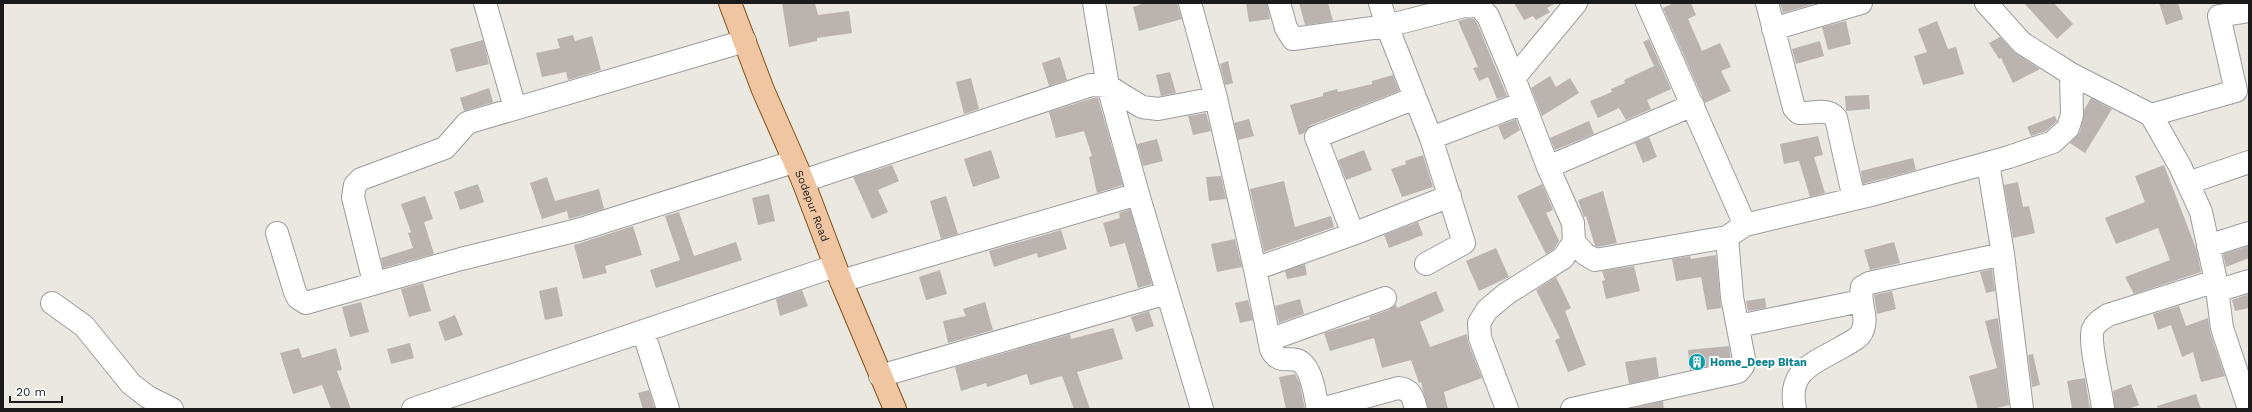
<svg xmlns="http://www.w3.org/2000/svg" width="2252" height="412" font-family="'Work Sans',sans-serif">
<rect width="100%" height="100%" fill="#ebe7e1"/>
<path fill="#bbb3af" d="M 782,3 L 815,3 L 818,15 L 849,11 L 852,33 L 817,38 L 817,41 L 789,47 Z
M 1145,3 L 1177,3 L 1182,19 L 1139,31 L 1133,7 Z
M 1246,3 L 1267,3 L 1270,19 L 1249,22 Z
M 1299,3 L 1328,3 L 1333,21 L 1305,25 Z
M 1514,3 L 1556,3 L 1547,8 L 1550,12 L 1536,20 L 1533,16 L 1524,20 Z
M 1674,3 L 1691,3 L 1696,15 L 1688,19 L 1702,51 L 1720,43 L 1731,67 L 1721,71 L 1731,91 L 1705,103 L 1663,8 Z
M 1780,3 L 1817,3 L 1783,13 Z
M 2024,3 L 2054,3 L 2073,24 L 2057,39 Z
M 2159,3 L 2178,3 L 2183,19 L 2166,25 Z
M 1469,18 L 1474,19 L 1477,23 L 1507,96 L 1497,99 L 1488,77 L 1479,81 L 1473,68 L 1478,67 L 1458,21 Z
M 1846,21 L 1851,44 L 1828,50 L 1822,27 Z
M 1937,21 L 1948,49 L 1956,47 L 1964,74 L 1923,85 L 1914,56 L 1927,52 L 1918,29 Z
M 573,35 L 575,41 L 592,36 L 601,70 L 568,80 L 566,72 L 542,77 L 536,53 L 560,48 L 557,39 Z
M 2000,37 L 2015,53 L 2040,69 L 2013,83 L 2001,58 L 1999,59 L 1989,43 Z
M 1649,39 L 1671,89 L 1647,100 L 1651,109 L 1626,120 L 1619,108 L 1598,118 L 1590,101 L 1612,92 L 1611,89 L 1625,83 L 1624,80 L 1654,66 L 1643,42 Z
M 483,40 L 489,64 L 456,72 L 450,49 Z
M 1820,41 L 1824,56 L 1796,64 L 1792,49 Z
M 1060,57 L 1067,80 L 1049,86 L 1042,63 Z
M 1228,61 L 1233,83 L 1225,85 L 1220,64 Z
M 1170,72 L 1176,93 L 1161,96 L 1156,75 Z
M 1393,75 L 1399,91 L 1311,125 L 1304,133 L 1299,135 L 1290,105 L 1323,96 L 1323,93 L 1337,89 L 1338,92 L 1372,84 L 1372,81 Z
M 1550,76 L 1556,87 L 1570,78 L 1579,93 L 1542,116 L 1531,88 Z
M 971,78 L 979,109 L 964,114 L 956,82 Z
M 489,88 L 493,102 L 464,111 L 460,98 Z
M 1869,95 L 1870,109 L 1846,111 L 1845,96 Z
M 1093,98 L 1098,98 L 1123,185 L 1097,193 L 1089,157 L 1092,156 L 1084,131 L 1056,138 L 1049,112 Z
M 2091,98 L 2112,109 L 2085,153 L 2070,143 L 2080,132 L 2084,110 Z
M 1206,113 L 1211,131 L 1193,135 L 1188,116 Z
M 2055,116 L 2057,121 L 2046,131 L 2031,136 L 2027,127 Z
M 1249,119 L 1254,136 L 1238,140 L 1234,123 Z
M 1516,119 L 1520,130 L 1504,140 L 1498,126 Z
M 1589,121 L 1594,134 L 1555,150 L 1550,138 Z
M 1818,136 L 1823,155 L 1814,157 L 1825,193 L 1810,197 L 1799,161 L 1784,164 L 1780,144 Z
M 1649,137 L 1657,157 L 1643,163 L 1635,143 Z
M 1157,139 L 1163,161 L 1143,166 L 1137,144 Z
M 991,150 L 1000,178 L 973,187 L 964,159 Z
M 1364,150 L 1372,170 L 1346,180 L 1338,160 Z
M 1423,155 L 1433,187 L 1402,197 L 1391,169 L 1406,164 L 1405,161 Z
M 1913,158 L 1916,170 L 1863,184 L 1861,171 Z
M 892,165 L 899,181 L 878,190 L 888,212 L 872,219 L 853,177 Z
M 2164,165 L 2197,251 L 2201,272 L 2134,294 L 2125,277 L 2170,260 L 2158,228 L 2116,244 L 2105,218 L 2145,202 L 2135,176 Z
M 1221,176 L 1226,199 L 1209,201 L 1206,177 Z
M 547,177 L 555,201 L 599,189 L 604,209 L 569,219 L 567,211 L 542,219 L 530,183 Z
M 1284,181 L 1295,227 L 1331,216 L 1334,227 L 1264,252 L 1250,189 Z
M 2018,182 L 2023,207 L 2029,206 L 2035,233 L 2013,238 L 2004,185 Z
M 478,184 L 484,202 L 460,210 L 454,192 Z
M 1542,184 L 1553,210 L 1546,213 L 1559,241 L 1554,249 L 1546,254 L 1517,196 Z
M 1603,191 L 1617,243 L 1597,247 L 1595,246 L 1586,216 L 1584,217 L 1578,200 Z
M 769,194 L 775,221 L 758,225 L 752,198 Z
M 425,196 L 433,219 L 424,222 L 434,254 L 383,268 L 381,258 L 413,248 L 408,233 L 411,232 L 401,204 Z
M 946,196 L 958,234 L 941,239 L 930,201 Z
M 1130,209 L 1152,284 L 1138,288 L 1125,243 L 1110,247 L 1103,223 L 1120,218 L 1119,213 Z
M 679,212 L 694,256 L 736,242 L 742,260 L 656,288 L 650,270 L 680,260 L 665,216 Z
M 1418,222 L 1423,235 L 1389,248 L 1384,235 Z
M 633,226 L 642,255 L 605,266 L 607,273 L 583,279 L 574,245 Z
M 1061,230 L 1067,249 L 1038,258 L 1037,253 L 994,267 L 989,251 Z
M 1235,239 L 1242,267 L 1217,272 L 1211,244 Z
M 1894,242 L 1900,263 L 1870,270 L 1864,250 Z
M 2249,246 L 2249,258 L 2226,267 L 2223,254 Z
M 1496,248 L 1509,277 L 1479,291 L 1466,261 Z
M 1716,255 L 1721,308 L 1707,310 L 1701,277 L 1676,281 L 1672,259 L 1690,256 L 1691,259 Z
M 1305,264 L 1307,275 L 1287,279 L 1285,271 Z
M 1634,266 L 1640,291 L 1606,299 L 1602,281 L 1605,280 L 1602,271 Z
M 1992,269 L 1995,291 L 1986,293 L 1980,272 Z
M 940,270 L 947,294 L 926,300 L 919,277 Z
M 1556,277 L 1571,308 L 1565,311 L 1586,365 L 1568,372 L 1555,340 L 1560,338 L 1536,290 Z
M 423,283 L 431,311 L 409,317 L 401,289 Z
M 557,287 L 563,316 L 545,320 L 539,291 Z
M 802,290 L 808,306 L 780,316 L 776,299 Z
M 1436,291 L 1444,311 L 1420,322 L 1430,347 L 1467,334 L 1468,342 L 1482,378 L 1444,392 L 1448,409 L 1428,409 L 1421,382 L 1419,383 L 1411,360 L 1382,368 L 1374,338 L 1330,351 L 1324,333 L 1370,319 L 1369,317 L 1389,310 L 1396,304 L 1397,308 Z
M 1892,291 L 1896,309 L 1877,314 L 1874,295 Z
M 2249,294 L 2249,308 L 2235,311 L 2232,300 Z
M 1765,298 L 1766,308 L 1748,311 L 1746,301 Z
M 1300,299 L 1304,314 L 1279,323 L 1275,306 Z
M 1248,300 L 1253,320 L 1240,323 L 1235,303 Z
M 361,302 L 369,332 L 350,337 L 342,307 Z
M 985,302 L 993,330 L 948,343 L 943,321 L 966,316 L 963,309 Z
M 2179,306 L 2186,326 L 2208,318 L 2210,332 L 2225,376 L 2201,382 L 2193,352 L 2182,357 L 2171,325 L 2158,330 L 2153,314 Z
M 1149,311 L 1154,326 L 1136,332 L 1131,317 Z
M 455,315 L 463,335 L 445,341 L 438,322 Z
M 1998,318 L 2009,405 L 1993,409 L 1978,409 L 1969,376 L 1997,368 L 1985,321 Z
M 1113,328 L 1123,359 L 1077,372 L 1090,409 L 1074,409 L 1062,376 L 1030,385 L 1027,374 L 987,387 L 986,383 L 961,391 L 955,367 L 1070,334 L 1071,339 Z
M 410,343 L 414,358 L 391,364 L 387,349 Z
M 1729,346 L 1731,361 L 1690,370 L 1688,350 Z
M 299,348 L 302,358 L 336,348 L 342,370 L 337,371 L 351,409 L 331,409 L 322,385 L 293,394 L 280,353 Z
M 2033,354 L 2040,385 L 2032,387 L 2028,355 Z
M 1656,357 L 1659,377 L 1629,384 L 1625,362 Z
M 1295,374 L 1300,384 L 1305,409 L 1286,409 L 1279,377 Z
M 2085,378 L 2090,409 L 2071,409 L 2072,408 L 2067,381 Z
M 2131,384 L 2139,405 L 2128,409 L 2115,409 L 2113,391 Z
M 649,390 L 655,409 L 643,409 L 638,393 Z
M 2196,394 L 2201,409 L 2158,409 L 2157,406 Z
M 1663,401 L 1664,409 L 1633,409 L 1633,408 Z"/>
<g fill="none" stroke-linecap="round" stroke-linejoin="round">
<defs>
<path id="minor" d="M 485,3 L 515,108
M 1094,3 L 1108,86 L 1138,194 L 1202,409
M 1279,3 L 1286,28 L 1293,39 L 1387,26 L 1380,3
M 1647,3 L 1745,225
M 1767,3 L 1794,108 L 1799,113 C 1812,114 1827,107 1836,118 L 1854,199
M 1986,3 L 2022,43 L 2071,74 L 2151,115 L 2180,166 L 2201,212 L 2216,281 L 2222,328 L 2249,409
M 1773,29 L 1861,3
M 1216,98 L 1255,269 L 1271,349 C 1280,368 1293,352 1304,365 C 1313,375 1315,396 1318,409
M 2151,115 L 2236,91 L 2219,16 L 2249,11
M 1431,138 L 1523,103
M 1988,163 L 2003,254 L 2022,409
M 1548,167 L 1693,105
M 803,181 L 1091,85 L 1108,86 L 1142,107 L 1158,109 L 1216,98 L 1190,3
M 2188,183 L 2249,162
M 277,233 L 295,292 L 298,298 L 306,303 L 461,259 L 578,230 L 793,162
M 1353,234 L 1316,137 L 1415,98
M 1574,242 L 1585,254 L 1595,260 L 1727,237
M 2208,246 L 2249,233
M 1426,264 L 1464,243 L 1431,138 L 1387,26 L 1468,5 L 1480,7 L 1488,16 L 1514,78
M 1255,269 L 1353,234 L 1450,196
M 841,281 L 1138,194
M 374,282 L 353,197 L 355,185 L 361,179 L 445,148 L 467,123 L 473,121 L 745,41
M 2217,291 L 2249,281
M 52,303 L 84,326 L 131,384 L 148,397 L 172,409
M 1738,326 L 1861,301
M 643,331 L 668,409
M 1269,340 L 1385,298
M 880,376 L 1167,293
M 413,409 L 835,266
M 1321,409 L 1398,388 C 1411,389 1413,397 1416,409
M 1507,409 L 1480,338 L 1479,323 L 1487,310 L 1506,294 L 1563,258 L 1574,242 L 1573,223 L 1548,167 L 1514,78 L 1576,3
M 1572,409 L 1738,372 L 1743,366 L 1744,359 L 1732,297 L 1727,237 L 1745,225 L 1875,194 L 2009,157 L 2053,142 L 2068,128 L 2072,115 L 2071,74
M 1795,409 C 1787,370 1813,364 1842,347 C 1847,344 1856,340 1860,335 C 1871,320 1858,303 1862,287 L 1869,283 L 2003,254
M 2103,409 C 2102,392 2088,342 2093,329 C 2096,322 2102,319 2108,315 L 2216,281"/>
<g id="major">
<path id="s1" d="M 730,3 L 763,90 L 803,181 L 841,281 L 895,409"/>
</g>
</defs>
<use href="#minor" stroke="#9c9c9c" stroke-width="24"/>
<use href="#major" stroke="#815111" stroke-width="24"/>
<use href="#minor" stroke="#fff" stroke-width="22"/>
<use href="#major" stroke="#f0c6a2" stroke-width="22"/>
</g>
<defs>
<symbol id="building-disc" viewBox="-11 -11 22 22"><circle r="9.5" fill="#0f9aa8" stroke="#fff"/><path d="M-4-6H4V6H1V3H-1V6H-4ZM-2.5-4.3h1.7v1.8h-1.7ZM.8-4.3h1.7v1.8H.8ZM-2.5-1h1.7V.8h-1.7ZM.8-1h1.7V.8H.8Z" fill="#fff"/></symbol>
</defs>
<g fill-rule="evenodd">
<use href="#building-disc" x="1687" y="352" width="20" height="20"/>
</g>
<g text-anchor="middle" dominant-baseline="central" stroke-width="4" stroke-linejoin="round" paint-order="stroke">
<g font-size="11" fill="#1b1b1b" stroke="#fff">
<text stroke="none"><textPath href="#s1" startOffset="219">Sodepur Road</textPath></text>
</g>
<g font-size="11" font-weight="bold" fill="#0d838f" stroke="#fff" text-anchor="start">
<text x="1710" y="362">Home_Deep Bitan</text>
</g>
</g>
<rect width="2252" height="412" fill="none" stroke="#1b1b1b" stroke-width="8"/>
<path d="M10 396v6h52v-6" fill="none" stroke="#1b1b1b" stroke-width="2"/>
<text x="16" y="396" font-size="12" fill="#1b1b1b" stroke="#ffffff" stroke-width="3" paint-order="stroke">20 m</text>
</svg>
